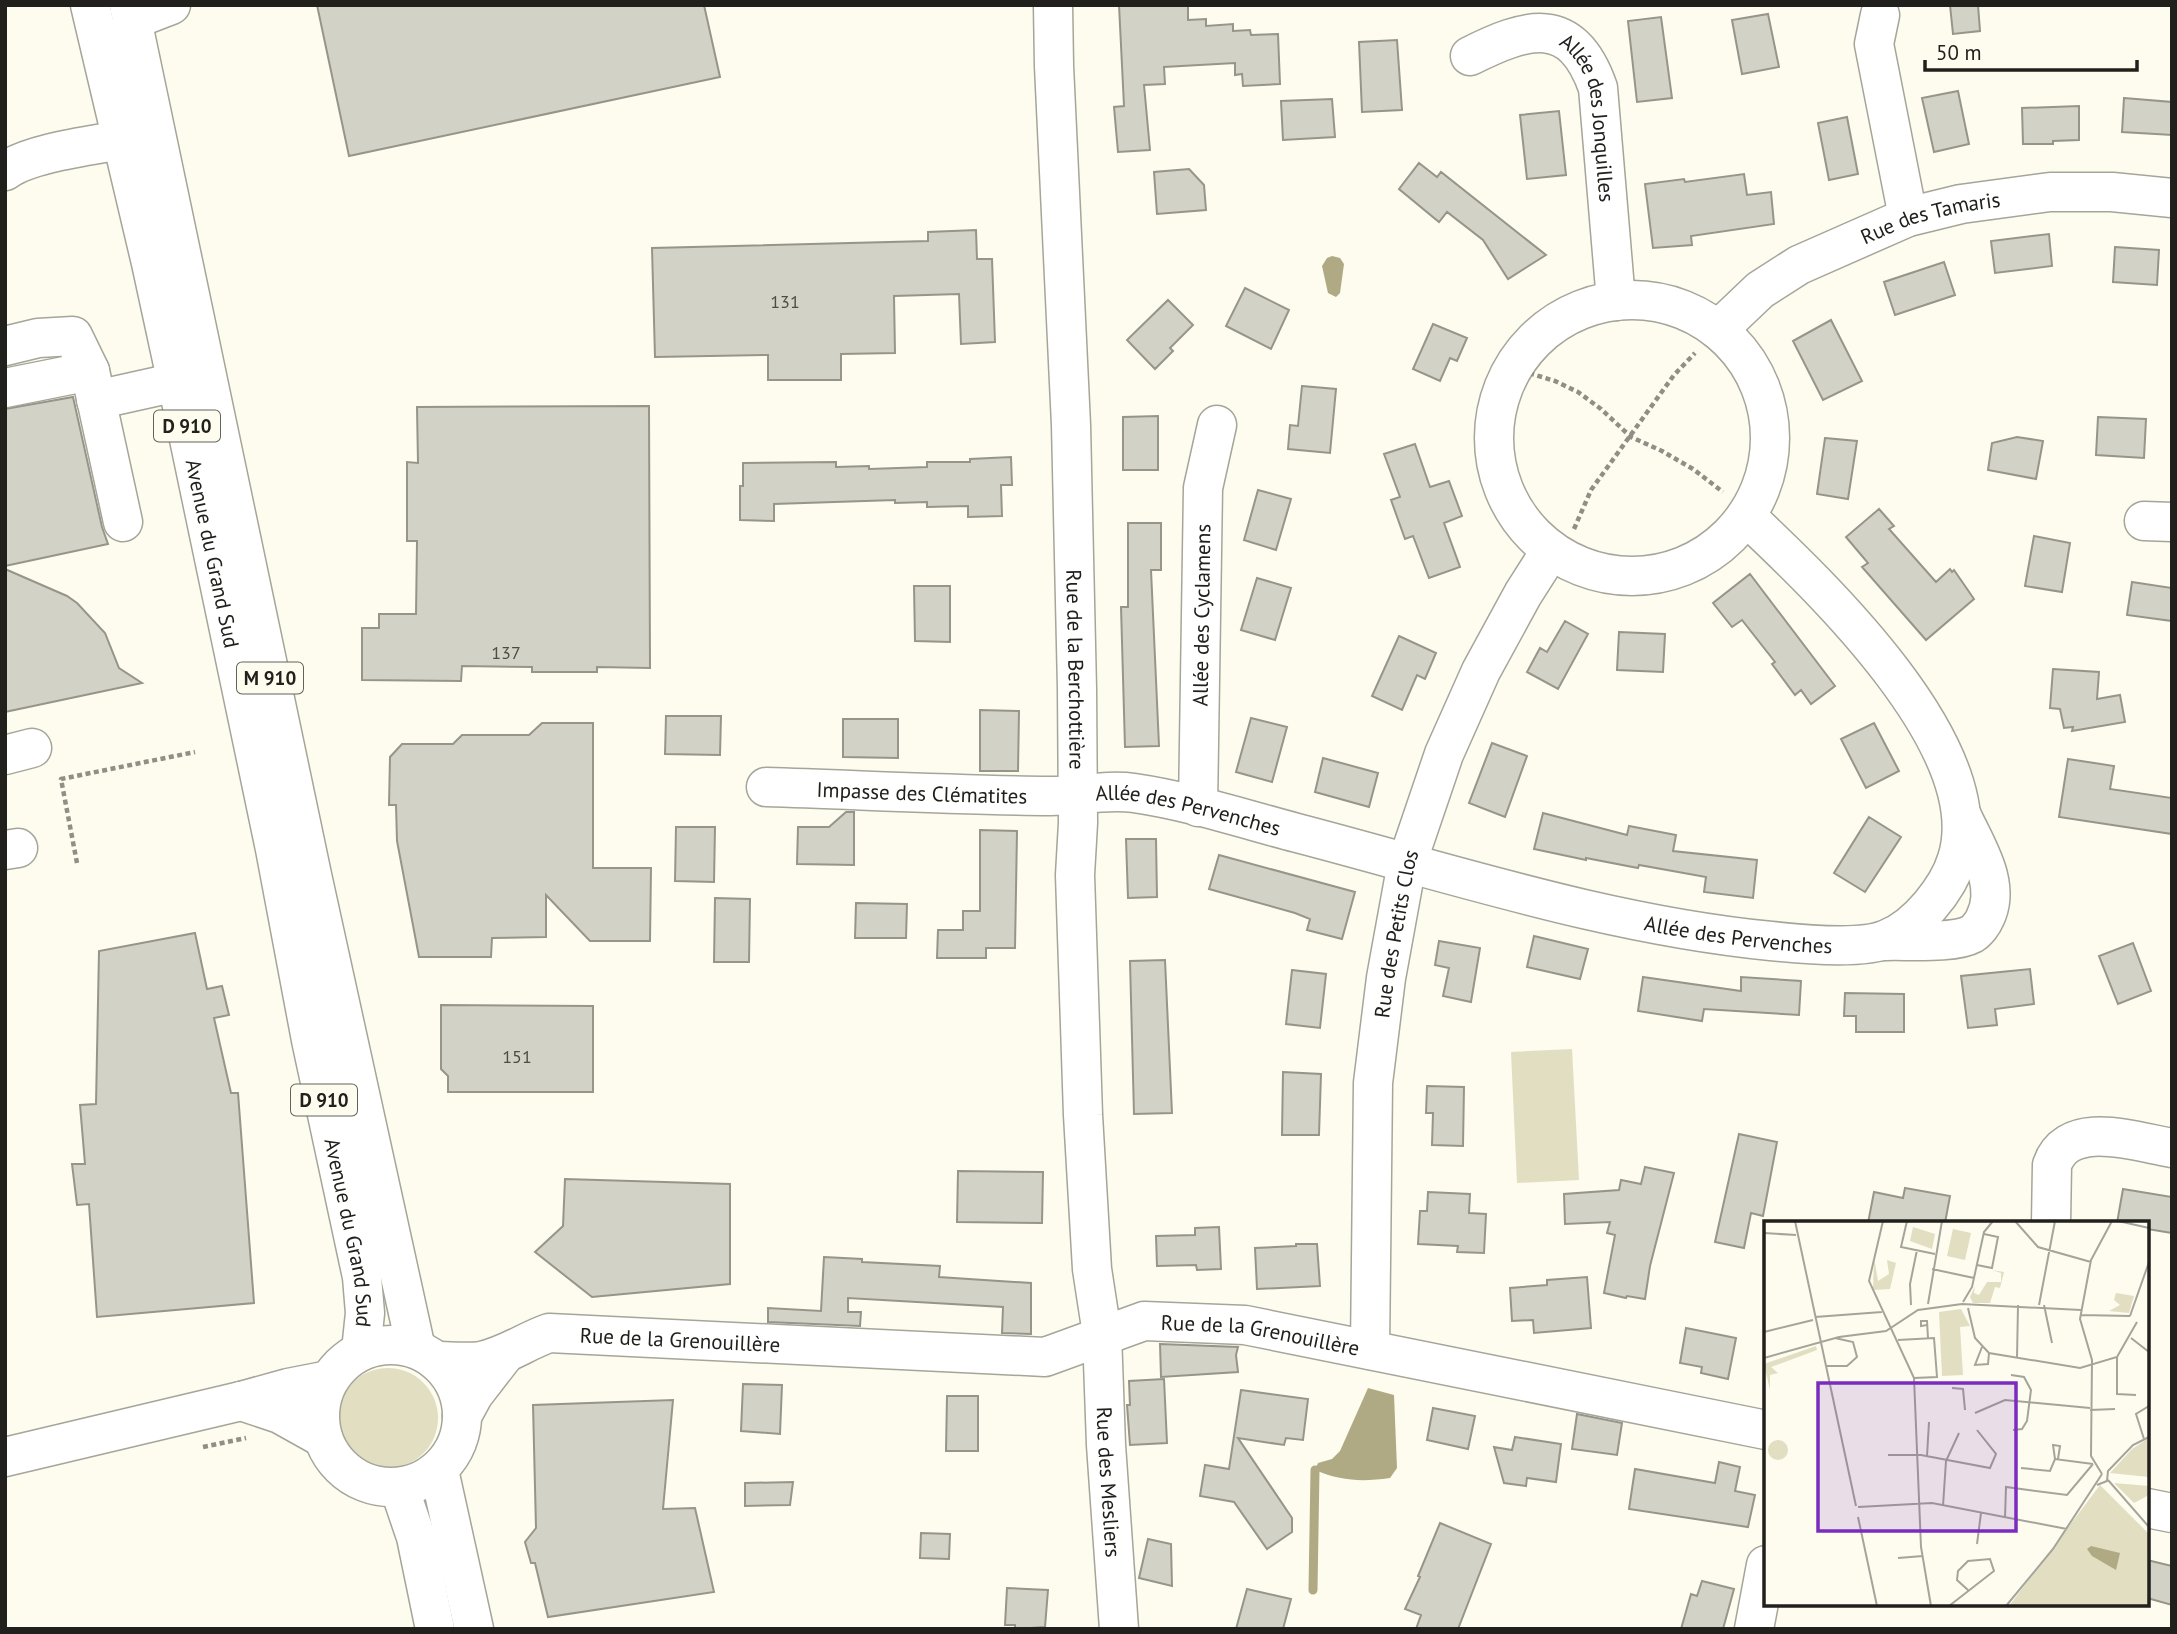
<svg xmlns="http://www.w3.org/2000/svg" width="2177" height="1634" font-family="'PT Sans',sans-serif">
<rect width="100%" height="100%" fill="#fdfcef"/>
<path fill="#e1dec2" d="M 1572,1049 L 1579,1180 L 1517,1183 L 1511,1052 Z
M338 1418a50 50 0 1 1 100 0a50 50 0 1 1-100 0Z"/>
<path fill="#afaa83" d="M 1332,256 L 1340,258 L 1344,264 L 1340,293 L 1336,297 L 1328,293 L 1322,266 L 1327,258 Z
M 1368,1388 L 1394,1395 L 1397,1468 L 1390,1478 C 1362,1482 1341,1481 1315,1470 L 1318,1463 L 1332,1459 L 1340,1451 Z"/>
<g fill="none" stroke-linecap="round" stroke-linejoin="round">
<path stroke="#afaa83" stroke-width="9" d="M 1313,1590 L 1315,1470"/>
</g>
<path fill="#d3d2c6" stroke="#97958a" stroke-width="2" d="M 317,5 L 704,5 L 720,77 L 349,156 Z
M 1119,5 L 1188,5 L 1188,20 L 1206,19 L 1206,26 L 1233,24 L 1233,31 L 1250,30 L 1251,35 L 1278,34 L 1280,84 L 1243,86 L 1242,74 L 1235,75 L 1235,63 L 1164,67 L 1165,84 L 1144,85 L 1150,150 L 1118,152 L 1114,107 L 1124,106 Z
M 1950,5 L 1978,5 L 1980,31 L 1953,34 Z
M 1768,14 L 1779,67 L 1742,74 L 1732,20 Z
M 1661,17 L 1672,98 L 1637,102 L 1628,21 Z
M 1397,40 L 1402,110 L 1362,112 L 1359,42 Z
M 1958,91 L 1969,144 L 1934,152 L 1922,98 Z
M 2124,98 L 2172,102 L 2172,135 L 2122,132 Z
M 1332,99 L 1335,137 L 1283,140 L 1281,101 Z
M 2079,106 L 2079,140 L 2053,141 L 2053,144 L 2023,144 L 2022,108 Z
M 1559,111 L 1566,175 L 1527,179 L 1520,115 Z
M 1847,117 L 1858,174 L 1829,180 L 1818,123 Z
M 1419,163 L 1437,177 L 1441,172 L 1546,255 L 1508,279 L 1483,240 L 1447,212 L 1439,222 L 1399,189 Z
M 1189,169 L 1204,185 L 1206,210 L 1157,214 L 1154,172 Z
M 1744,174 L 1747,195 L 1771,192 L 1774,224 L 1691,236 L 1692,245 L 1653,248 L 1645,184 L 1684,179 L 1685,182 Z
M 976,230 L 977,259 L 992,259 L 995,342 L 961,344 L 959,294 L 894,296 L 895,353 L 841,354 L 841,380 L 768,380 L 768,355 L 655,357 L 652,248 L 928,241 L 928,232 Z
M 2049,234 L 2052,266 L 1995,273 L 1991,241 Z
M 2115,247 L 2159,250 L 2157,285 L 2113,282 Z
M 1944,262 L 1955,295 L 1895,315 L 1884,282 Z
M 1245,288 L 1289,310 L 1271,349 L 1226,326 Z
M 1168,300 L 1193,325 L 1170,348 L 1173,351 L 1155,369 L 1127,340 Z
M 1831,320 L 1862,381 L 1823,400 L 1793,341 Z
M 1433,324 L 1467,338 L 1457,361 L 1450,358 L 1440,381 L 1413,369 Z
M 1302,386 L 1336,389 L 1330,453 L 1288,449 L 1290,425 L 1298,426 Z
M 73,397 L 102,527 L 108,544 L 5,566 L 5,409 Z
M 649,406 L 650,668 L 597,667 L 597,672 L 532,672 L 532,667 L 462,666 L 461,681 L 362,680 L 362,628 L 379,628 L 379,614 L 416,614 L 417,541 L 407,541 L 407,462 L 418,463 L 417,407 Z
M 1158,416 L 1158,470 L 1123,470 L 1123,417 Z
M 2098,417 L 2146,419 L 2144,458 L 2096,455 Z
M 2017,437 L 2043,441 L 2036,479 L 1988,470 L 1992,443 Z
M 1825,438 L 1857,441 L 1848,499 L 1817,494 Z
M 1415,444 L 1430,487 L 1449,481 L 1462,516 L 1444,523 L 1460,567 L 1429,578 L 1413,536 L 1405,539 L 1391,500 L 1400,497 L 1384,454 Z
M 1011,457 L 1012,485 L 1001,485 L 1002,516 L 968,517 L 968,506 L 927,507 L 927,502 L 895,503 L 895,500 L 774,504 L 774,521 L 740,520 L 740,486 L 743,486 L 743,463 L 836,462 L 836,467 L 869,466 L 869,469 L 927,467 L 927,462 L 970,462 L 970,459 Z
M 1258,490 L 1291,499 L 1276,550 L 1244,540 Z
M 1879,509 L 1894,526 L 1889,529 L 1936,582 L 1950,569 L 1952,572 L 1954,570 L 1974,599 L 1926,640 L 1862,567 L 1868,563 L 1846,537 Z
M 1128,523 L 1161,523 L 1161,570 L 1151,570 L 1159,746 L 1125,747 L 1121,607 L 1128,607 Z
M 2034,536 L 2070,543 L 2062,592 L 2025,586 Z
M 5,569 L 67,596 L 77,603 L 105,633 L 119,668 L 142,683 L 5,712 Z
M 1750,574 L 1835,686 L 1811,704 L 1801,690 L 1795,695 L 1772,664 L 1775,662 L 1742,620 L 1732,627 L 1713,603 Z
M 1257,578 L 1291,588 L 1275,640 L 1241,630 Z
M 2132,582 L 2172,588 L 2172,621 L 2127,615 Z
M 914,586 L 950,586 L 950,642 L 915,641 Z
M 1565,621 L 1588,634 L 1558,689 L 1527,672 L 1540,648 L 1547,652 Z
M 1619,632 L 1665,634 L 1663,672 L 1617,670 Z
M 1399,636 L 1436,653 L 1425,679 L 1417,675 L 1402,710 L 1372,696 Z
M 2053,669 L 2099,672 L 2097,699 L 2120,695 L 2125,722 L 2072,731 L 2073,727 L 2064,728 L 2060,709 L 2050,708 Z
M 980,710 L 1019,711 L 1018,771 L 980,771 Z
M 666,716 L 721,716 L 720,755 L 665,754 Z
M 1251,718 L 1287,727 L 1272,782 L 1236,772 Z
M 843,719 L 898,719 L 898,758 L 843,757 Z
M 542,723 L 593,723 L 593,868 L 651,868 L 650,941 L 590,941 L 546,895 L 546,937 L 492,938 L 491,957 L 419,957 L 397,841 L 396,805 L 389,805 L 390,757 L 402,744 L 453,744 L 462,735 L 529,735 Z
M 1874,723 L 1899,771 L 1866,788 L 1841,739 Z
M 1492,743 L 1527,756 L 1505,817 L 1469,803 Z
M 1323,758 L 1378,773 L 1369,807 L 1315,792 Z
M 2068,759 L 2114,766 L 2110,789 L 2172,798 L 2172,834 L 2059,817 Z
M 846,812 L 854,812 L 854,865 L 797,864 L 798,827 L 829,827 Z
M 1543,813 L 1627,835 L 1629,826 L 1676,835 L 1673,851 L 1757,860 L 1753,898 L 1704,892 L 1706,877 L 1639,865 L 1638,868 L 1586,858 L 1586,860 L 1534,849 Z
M 1869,817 L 1901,837 L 1865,892 L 1834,873 Z
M 676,827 L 715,827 L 714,882 L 675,881 Z
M 980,830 L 1017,831 L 1015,948 L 986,948 L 986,958 L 937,958 L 938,930 L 963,930 L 963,911 L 980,911 Z
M 1126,839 L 1156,839 L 1157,897 L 1128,898 Z
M 1219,855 L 1355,892 L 1342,939 L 1307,930 L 1310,919 L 1295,913 L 1209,889 Z
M 715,898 L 750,899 L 749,962 L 714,962 Z
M 856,903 L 907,904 L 906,938 L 855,938 Z
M 195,933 L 207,989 L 222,986 L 229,1015 L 214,1018 L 231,1093 L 238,1093 L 254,1303 L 97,1317 L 89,1204 L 77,1205 L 72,1164 L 85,1164 L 80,1105 L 96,1104 L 99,951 Z
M 1534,936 L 1588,949 L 1580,979 L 1527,967 Z
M 1439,941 L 1480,948 L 1471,1002 L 1443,996 L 1449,968 L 1435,965 Z
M 2133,943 L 2151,991 L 2118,1004 L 2099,956 Z
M 1165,960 L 1172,1113 L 1134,1114 L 1130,961 Z
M 2030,969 L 2034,1004 L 1995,1009 L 1997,1025 L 1968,1028 L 1961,976 Z
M 1292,970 L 1326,974 L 1320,1028 L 1286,1024 Z
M 1643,977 L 1741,991 L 1741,977 L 1801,981 L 1799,1015 L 1704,1009 L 1702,1021 L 1638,1011 Z
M 1845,993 L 1904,994 L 1904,1032 L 1856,1032 L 1856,1016 L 1844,1016 Z
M 441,1005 L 593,1006 L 593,1092 L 448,1092 L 448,1076 L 441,1069 Z
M 1283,1072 L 1321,1074 L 1319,1135 L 1282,1135 Z
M 1427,1086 L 1464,1087 L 1463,1146 L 1432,1145 L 1433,1113 L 1426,1113 Z
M 1739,1134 L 1777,1142 L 1763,1216 L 1751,1213 L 1744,1248 L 1715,1242 Z
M 1645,1167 L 1674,1173 L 1650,1266 L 1645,1299 L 1627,1296 L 1626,1298 L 1604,1293 L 1615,1235 L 1607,1233 L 1610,1222 L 1565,1224 L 1564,1194 L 1619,1190 L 1621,1180 L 1641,1184 Z
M 958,1171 L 1043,1172 L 1042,1223 L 957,1222 Z
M 565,1179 L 730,1184 L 730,1284 L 592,1297 L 535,1252 L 563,1226 Z
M 1905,1188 L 1950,1196 L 1945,1223 L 1868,1223 L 1874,1192 L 1903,1198 Z
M 2123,1189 L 2172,1197 L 2172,1233 L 2147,1229 L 2147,1223 L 2117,1223 Z
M 1428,1192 L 1470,1194 L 1469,1213 L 1486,1214 L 1484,1253 L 1457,1252 L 1458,1246 L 1418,1244 L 1420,1211 L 1427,1211 Z
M 1219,1227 L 1221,1269 L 1197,1270 L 1196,1265 L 1157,1266 L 1156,1236 L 1195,1235 L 1195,1228 Z
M 1296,1244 L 1317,1244 L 1320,1286 L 1257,1289 L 1255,1248 L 1296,1246 Z
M 824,1257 L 862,1259 L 862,1262 L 940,1266 L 939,1277 L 1031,1283 L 1031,1334 L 1002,1333 L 1003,1307 L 848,1298 L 848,1312 L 861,1312 L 860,1326 L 768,1322 L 768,1308 L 821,1311 Z
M 1587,1277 L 1591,1328 L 1534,1333 L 1533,1320 L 1512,1321 L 1510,1288 L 1547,1285 L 1547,1280 Z
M 1686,1328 L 1736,1338 L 1728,1379 L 1701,1373 L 1702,1367 L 1680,1363 Z
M 1160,1344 L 1238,1347 L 1236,1355 L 1238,1372 L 1161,1377 Z
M 1164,1379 L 1167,1443 L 1130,1445 L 1127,1405 L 1130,1405 L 1129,1381 Z
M 743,1384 L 782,1385 L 780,1434 L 741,1431 Z
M 1241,1390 L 1308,1399 L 1303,1440 L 1286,1438 L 1284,1445 L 1238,1438 L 1292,1518 L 1292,1532 L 1267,1549 L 1234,1502 L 1200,1496 L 1205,1465 L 1229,1469 Z
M 947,1396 L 978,1396 L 978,1451 L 946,1451 Z
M 673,1400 L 663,1509 L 695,1508 L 714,1592 L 548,1617 L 535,1563 L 531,1563 L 525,1542 L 536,1528 L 533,1405 Z
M 1433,1408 L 1475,1416 L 1468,1449 L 1427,1440 Z
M 1577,1414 L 1622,1423 L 1617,1455 L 1572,1449 Z
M 1515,1437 L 1561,1444 L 1556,1482 L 1527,1478 L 1526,1486 L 1504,1483 L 1494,1447 L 1512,1450 Z
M 1719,1462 L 1740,1467 L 1735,1491 L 1755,1495 L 1748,1527 L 1629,1509 L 1635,1469 L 1715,1483 Z
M 793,1482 L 790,1505 L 745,1506 L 745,1483 Z
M 1440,1523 L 1491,1544 L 1458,1629 L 1416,1629 L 1421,1615 L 1405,1609 L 1420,1577 L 1418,1576 Z
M 921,1533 L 950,1534 L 949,1559 L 920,1558 Z
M 1148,1539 L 1171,1544 L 1172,1586 L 1139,1578 Z
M 2147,1560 L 2172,1566 L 2172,1605 L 2147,1598 Z
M 1702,1581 L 1734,1589 L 1723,1629 L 1681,1629 L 1691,1594 L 1697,1596 Z
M 1007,1588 L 1048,1590 L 1045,1627 L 1015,1629 L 1015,1625 L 1005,1625 Z
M 1247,1589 L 1291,1599 L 1283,1629 L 1236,1629 Z"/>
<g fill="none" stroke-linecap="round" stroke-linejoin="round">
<defs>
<g id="minor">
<path id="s1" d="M 1053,5 L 1054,66 L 1071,425 L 1077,689 L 1078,823 L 1075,875 L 1083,1115 L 1092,1269 L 1102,1334 L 1106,1445 L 1119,1629"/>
<path d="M 1880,15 L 1874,44 L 1908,217"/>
<path d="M 132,20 L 171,5"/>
<path id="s2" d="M 1470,56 C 1526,28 1572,13 1598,88 L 1616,301"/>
<path d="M 5,171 C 30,153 89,146 121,140"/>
<circle cx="1632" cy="438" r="138"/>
<path id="s3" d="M 1718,330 L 1760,290 L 1799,265 L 1908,217 L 1961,204 L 2050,192 L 2112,192 L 2172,198"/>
<path d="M 5,346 L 38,338 L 73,336 L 90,371"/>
<path d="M 5,388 L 90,371 L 123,522"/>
<path d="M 96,400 L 177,382"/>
<path d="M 2144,521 L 2172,522"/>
<path d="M 5,755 L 32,748"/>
<path id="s4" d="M 766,787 C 861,790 956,795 1051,796 C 1078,796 1107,789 1134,793 C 1189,801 1244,819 1297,833 C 1454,874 1608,925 1771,941 C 1799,944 1862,950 1887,939 C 1917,927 1948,889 1957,859 C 1992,748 1819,585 1746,516"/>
<path id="s5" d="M 1198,807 L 1203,488 L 1217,425"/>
<path d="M 5,850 L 18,848"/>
<path d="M 1885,941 C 1906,940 1954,944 1972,934 C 1977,931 1983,923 1985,918 C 2002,884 1976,847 1962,816"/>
<path d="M 2051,1223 L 2052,1165 C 2068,1118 2136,1142 2172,1148"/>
<path id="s6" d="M 1370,1350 L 1373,1083 L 1386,978 L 1407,863 L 1444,754 L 1481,671 L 1523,594 L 1551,550"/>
<path id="s7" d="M 436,1361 C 450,1361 467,1363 481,1361 C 506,1356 526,1341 549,1333 L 1045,1357 L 1144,1321 L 1245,1325 L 1766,1430"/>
<path d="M 241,1401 L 280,1414 L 323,1438"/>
<path d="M 462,1416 L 474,1394 L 505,1354"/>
<path d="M 5,1457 L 241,1401 L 288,1388 L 329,1380"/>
<path d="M 2147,1508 L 2172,1513"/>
<path d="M 1754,1629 L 1766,1565"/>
</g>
<g id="major">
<path id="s8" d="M 90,5 L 151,263 L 185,420 L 275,849 L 311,1040 L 362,1277 L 365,1313 L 361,1351"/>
<path d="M 129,5 L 312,875 L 416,1349"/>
<circle cx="391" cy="1416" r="71"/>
<path d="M 439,1470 L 474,1629"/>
<path d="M 399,1487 L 416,1537 L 435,1629"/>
</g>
</defs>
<use href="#minor" stroke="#a6a599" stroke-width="41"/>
<use href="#major" stroke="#a6a599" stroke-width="41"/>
<path stroke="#908f86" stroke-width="4.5" stroke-dasharray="5 3.5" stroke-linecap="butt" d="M 1513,368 L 1555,381 L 1578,392 L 1601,409 L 1631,437 L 1662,451 L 1693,469 L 1723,492
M 1574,529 L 1591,490 L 1674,375 L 1695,353
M 77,863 L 61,779 L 195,752
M 203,1447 L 246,1438"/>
<use href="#minor" stroke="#fff" stroke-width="38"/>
<use href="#major" stroke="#fff" stroke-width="38"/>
</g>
<g text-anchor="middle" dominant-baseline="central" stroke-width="7" stroke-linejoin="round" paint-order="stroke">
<g font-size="18" fill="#4e4c46">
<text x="785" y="301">131</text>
<text x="506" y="652">137</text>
<text x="517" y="1056">151</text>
</g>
<g fill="#fdfcef" stroke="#63625b" stroke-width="2">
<rect x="154" y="410.5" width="66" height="31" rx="5"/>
<rect x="237" y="662.5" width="66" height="31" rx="5"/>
<rect x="291" y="1084.5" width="66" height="31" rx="5"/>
</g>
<g font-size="19" font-weight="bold" fill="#21201c">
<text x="187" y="426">D 910</text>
<text x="270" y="678">M 910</text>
<text x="324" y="1100">D 910</text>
</g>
<g font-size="21" fill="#21201c" stroke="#fdfcef">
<text stroke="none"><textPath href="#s2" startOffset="186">Allée des Jonquilles</textPath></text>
<text stroke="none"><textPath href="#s3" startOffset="245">Rue des Tamaris</textPath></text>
<text stroke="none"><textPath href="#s8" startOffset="562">Avenue du Grand Sud</textPath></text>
<text stroke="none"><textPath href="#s5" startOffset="192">Allée des Cyclamens</textPath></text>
<text stroke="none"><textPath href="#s1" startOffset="665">Rue de la Berchottière</textPath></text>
<text stroke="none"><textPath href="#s4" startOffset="156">Impasse des Clématites</textPath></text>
<text stroke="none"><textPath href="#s4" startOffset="424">Allée des Pervenches</textPath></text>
<text stroke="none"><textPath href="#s4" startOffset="990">Allée des Pervenches</textPath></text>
<text stroke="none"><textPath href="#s6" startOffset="418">Rue des Petits Clos</textPath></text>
<text stroke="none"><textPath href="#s8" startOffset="1255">Avenue du Grand Sud</textPath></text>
<text stroke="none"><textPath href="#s7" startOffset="838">Rue de la Grenouillère</textPath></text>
<text stroke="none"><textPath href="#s7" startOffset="250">Rue de la Grenouillère</textPath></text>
<text stroke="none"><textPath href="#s1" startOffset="1479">Rue des Mesliers</textPath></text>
</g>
</g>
<g transform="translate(1764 1221)">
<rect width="385" height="385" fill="#fdfcef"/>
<path d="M 149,6 L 171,13 L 168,28 L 146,20 ZM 189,8 L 207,12 L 201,39 L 183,35 ZM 110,36 L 114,60 L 125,53 L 123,39 L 132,42 L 126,68 L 109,69 ZM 228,49 L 240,51 L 236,67 L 231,66 L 226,82 L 209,82 L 206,76 L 211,65 L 210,72 L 215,74 L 223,61 L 237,61 L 237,52 ZM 352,72 L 370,75 L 365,92 L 345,90 L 356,84 L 350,79 ZM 197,88 L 206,105 L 196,106 L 199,154 L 178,155 L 175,91 ZM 52,125 L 53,129 L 7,146 L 14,152 L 6,154 L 6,169 L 0,143 ZM 385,217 L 385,256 L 346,252 L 368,228 ZM4 229a10 10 0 1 1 20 0a10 10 0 1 1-20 0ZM 350,262 L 385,265 L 385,274 L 370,282 ZM 336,264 L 385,313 L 385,385 L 245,385 Z" fill="#e1dec2"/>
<path d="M 327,325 L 356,332 L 352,349 L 328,335 L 323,328 Z" fill="#afaa83"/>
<path fill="none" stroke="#a5a49b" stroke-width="2" d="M 31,0 L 92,285M 119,0 L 105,60 L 150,157 L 157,326 L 167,385M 143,0 L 137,26 L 171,33M 251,0 L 274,26 L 327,41M 354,0 L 385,7M 0,12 L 32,14M 213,44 L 228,47 L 234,16 L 220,13M 168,48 L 210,57M 199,81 L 208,66 L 220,11 L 229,0M 164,83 L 178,0M 198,83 L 317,89M 147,84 L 146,63 L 153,29M 275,84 L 291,0M 280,84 L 288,122M 204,87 L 211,117 L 225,132 L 316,147 L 353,136 L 373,101M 317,94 L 366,95M 366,95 L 385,41M 51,96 L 118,91M 163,104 L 157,105 L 157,100 L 163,100 L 164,117M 0,111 L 49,99M 367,117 L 385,131M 134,119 L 170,117 L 173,156 L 150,157M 218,126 L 211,144 L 224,143 L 225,132M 353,136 L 353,173 L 372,174M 0,137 L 75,116 L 122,110 L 154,89 L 198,83M 253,137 L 254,84M 63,145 L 83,145 L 93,136 L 89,121 L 71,117M 247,154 L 260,156 L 267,169 L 263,200 L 258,208 L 249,209M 188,167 L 199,168 L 201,189M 326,189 L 351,188M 211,192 L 241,179 L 326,187M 380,218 L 372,193 L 385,185M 124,234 L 157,234 L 226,247 L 232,233 L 213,209M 163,235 L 165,201M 291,238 L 289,224 L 296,225 L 294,238M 257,247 L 286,250 L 291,238 L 329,243M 338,253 L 327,235 L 328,139 L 316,98 L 327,39 L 348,0M 344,259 L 385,306M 333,264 L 343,260 L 344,250 L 369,224 L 385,216M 179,285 L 182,240 L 195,212M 94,286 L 168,282 L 303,308M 94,296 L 113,385M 241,297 L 242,266 L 303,274 L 329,243M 213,323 L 217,292M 134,337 L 159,335M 185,385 L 230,350 L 226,338 L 204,340 L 194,350 L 193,359 L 204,369M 242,385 L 289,328 L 338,253"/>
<path fill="#7b2cbf" fill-opacity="0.15" stroke="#7b2cbf" stroke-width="3.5" d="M 54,162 L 252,162 L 252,310 L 54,310 Z"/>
<rect width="385" height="385" fill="none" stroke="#21201c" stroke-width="3.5"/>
</g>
<rect width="2177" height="1634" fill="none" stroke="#21201c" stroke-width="14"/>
<path d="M1925 60v10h212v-10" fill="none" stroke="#21201c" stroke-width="3.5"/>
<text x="1936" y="60" font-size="21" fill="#21201c" stroke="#fdfcef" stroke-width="5" paint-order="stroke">50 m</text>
</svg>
